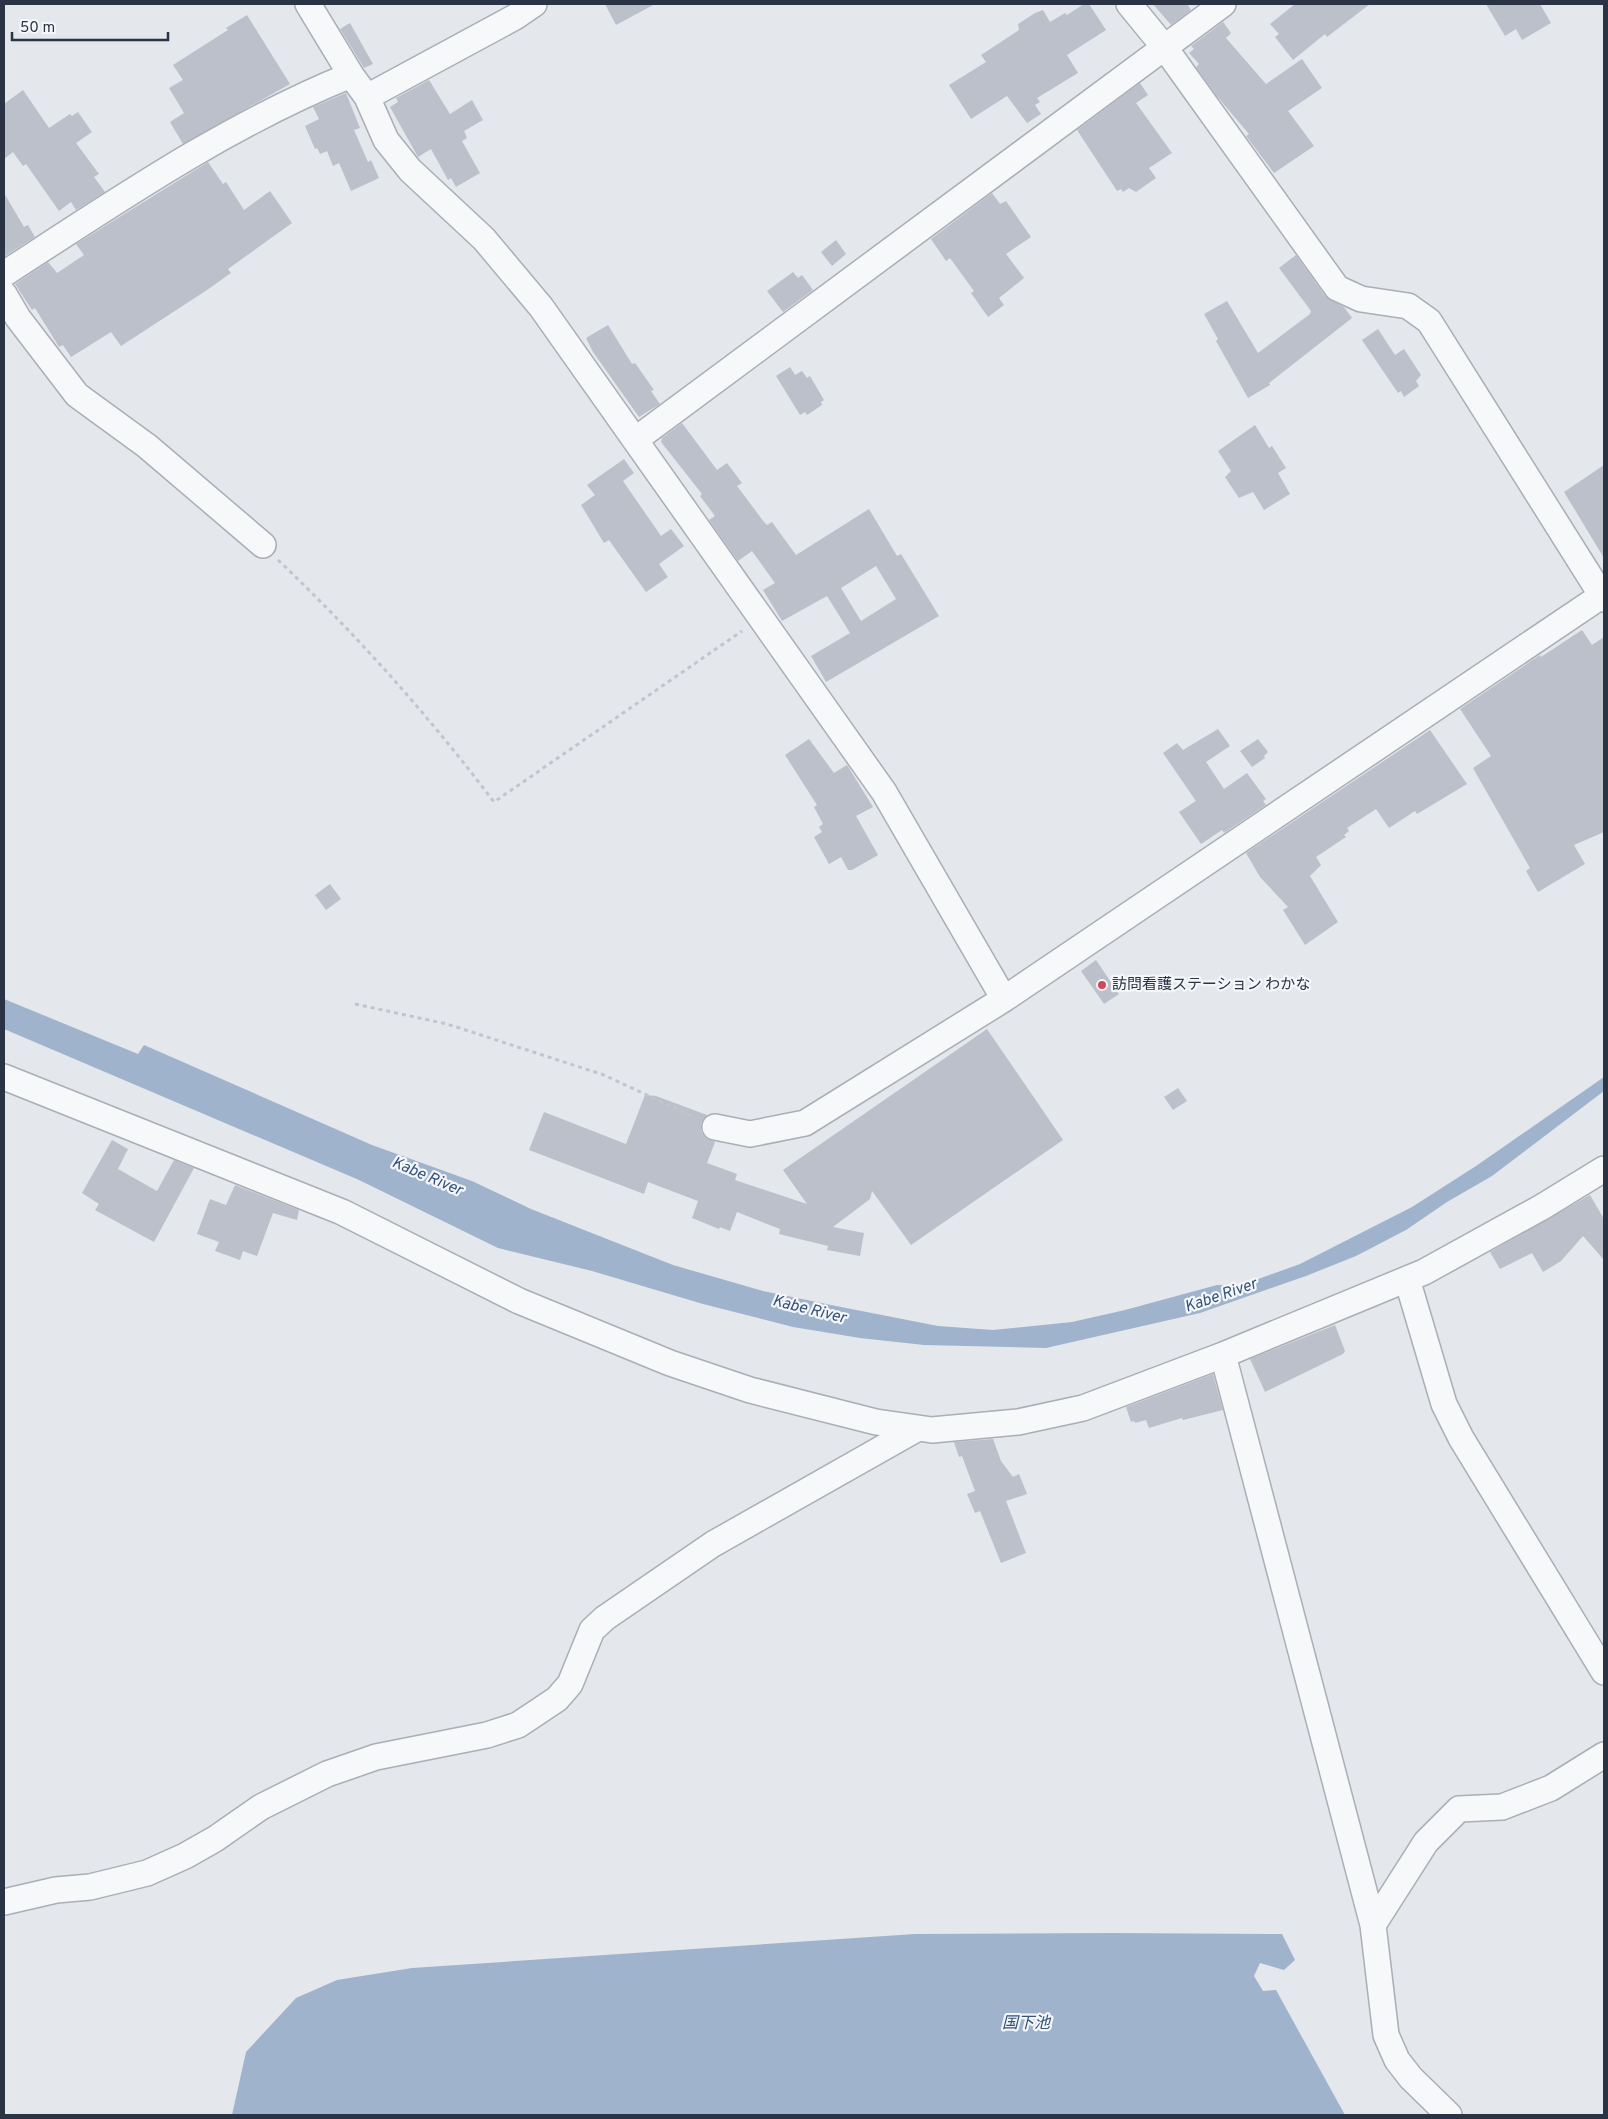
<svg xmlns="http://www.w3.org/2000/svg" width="1608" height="2119" font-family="Overpass,'Noto Sans JP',sans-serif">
<rect width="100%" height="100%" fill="#e4e7ec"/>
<path fill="#9fb4cc" d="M 4,999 L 138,1054 L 144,1045 L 372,1145 L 472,1181 L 531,1209 L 673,1265 L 763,1291 L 836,1306 L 938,1326 L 993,1330 L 1072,1322 L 1125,1310 L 1217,1285 L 1239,1286 L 1300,1264 L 1412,1207 L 1476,1166 L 1604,1077 L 1604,1091 L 1492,1176 L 1447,1202 L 1406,1230 L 1356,1256 L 1306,1276 L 1200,1313 L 1046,1348 L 924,1345 L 860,1338 L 793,1327 L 703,1304 L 592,1271 L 498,1248 L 359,1180 L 4,1029 Z
M 1110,1933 L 1282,1934 L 1295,1960 L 1284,1970 L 1260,1963 L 1254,1976 L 1263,1991 L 1276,1990 L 1345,2115 L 232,2115 L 246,2052 L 296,1998 L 337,1980 L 412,1968 L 915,1934 Z"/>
<path fill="#bbc0ca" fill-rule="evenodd" d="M 605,4 L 655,4 L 616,25 Z
M 1084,4 L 1089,4 L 1106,30 L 1067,55 L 1078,73 L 1037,98 L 1040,102 L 1035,105 L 1041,114 L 1027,123 L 1007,96 L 971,119 L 949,85 L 986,62 L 981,55 L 1019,30 L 1018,24 L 1035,13 L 1043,10 L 1050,22 L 1065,13 L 1067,15 Z
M 1153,4 L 1187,4 L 1191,10 L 1171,25 Z
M 1295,4 L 1370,4 L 1327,37 L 1325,34 L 1293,60 L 1275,37 L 1279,34 L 1270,24 Z
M 1486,4 L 1540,4 L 1551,23 L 1522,40 L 1516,29 L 1505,36 Z
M 247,15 L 290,84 L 183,144 L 170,122 L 184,113 L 169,88 L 183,80 L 173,65 L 228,30 L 226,28 Z
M 1223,22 L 1231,33 L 1226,38 L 1266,84 L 1302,59 L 1322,88 L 1288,111 L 1314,146 L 1274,173 L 1246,136 L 1249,134 L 1216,95 L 1196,67 L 1199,64 L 1189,53 L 1194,49 L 1191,46 Z
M 350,23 L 373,64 L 364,68 L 340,29 Z
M 429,80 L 450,114 L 472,100 L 483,120 L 464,131 L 467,138 L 462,141 L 480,173 L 456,187 L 451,178 L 448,180 L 431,149 L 418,157 L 390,107 L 398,102 L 396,98 Z
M 1140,83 L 1148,95 L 1136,103 L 1172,153 L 1149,168 L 1156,178 L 1136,192 L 1129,188 L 1123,192 L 1121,189 L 1117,191 L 1077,130 Z
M 23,90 L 49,128 L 70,114 L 72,116 L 78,112 L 92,132 L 76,143 L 99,174 L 94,177 L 105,192 L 76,210 L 71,202 L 59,211 L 26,164 L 23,166 L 13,152 L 4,159 L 4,104 Z
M 346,93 L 360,128 L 354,130 L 368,162 L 371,160 L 379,178 L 351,191 L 339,163 L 333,166 L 327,151 L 320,154 L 317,148 L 315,149 L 305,126 L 319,119 L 313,107 Z
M 208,162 L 223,184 L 226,182 L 244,210 L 270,191 L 292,223 L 228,269 L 231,273 L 207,290 L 121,346 L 111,332 L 71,357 L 63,345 L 59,347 L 35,308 L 32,310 L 15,284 L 48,262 L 57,273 L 84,255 L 76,244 Z
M 4,193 L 24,227 L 28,225 L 35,237 L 5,256 Z
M 992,193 L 1000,204 L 1006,201 L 1031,237 L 1006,254 L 1024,278 L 999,298 L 1004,305 L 988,317 L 971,293 L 974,291 L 950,258 L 946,261 L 931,239 Z
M 836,240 L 846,254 L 832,266 L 821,252 Z
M 1296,255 L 1325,296 L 1344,307 L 1352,318 L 1269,383 L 1270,385 L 1248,398 L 1216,341 L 1218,339 L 1204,314 L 1227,301 L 1258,353 L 1310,314 L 1311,311 L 1279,268 Z
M 793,272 L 798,278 L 802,275 L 813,290 L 783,312 L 767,291 Z
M 608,325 L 632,364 L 635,363 L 654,390 L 651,391 L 660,404 L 639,417 L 593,352 L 586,338 Z
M 1378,329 L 1395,355 L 1404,349 L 1421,375 L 1416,381 L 1419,386 L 1404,397 L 1401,391 L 1398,393 L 1362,340 Z
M 790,367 L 795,375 L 802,371 L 807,378 L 810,376 L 824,400 L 821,402 L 822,405 L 807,415 L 805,412 L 800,415 L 776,376 Z
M 682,423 L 717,470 L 727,463 L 742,483 L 737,486 L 764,522 L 767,525 L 772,522 L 796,555 L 869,509 L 897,556 L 901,554 L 939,616 L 826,682 L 811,656 L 850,633 L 827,596 L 782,621 L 763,590 L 775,583 L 752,551 L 738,561 L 709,520 L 715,516 L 700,496 L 702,494 L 661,442 L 662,438 ZM 876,566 L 896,599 L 861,621 L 841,588 Z
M 1255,425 L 1269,448 L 1272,446 L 1286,468 L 1278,473 L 1290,494 L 1264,510 L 1253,492 L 1239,498 L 1225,477 L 1231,471 L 1218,451 Z
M 624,459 L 634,473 L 623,481 L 661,536 L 671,529 L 684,546 L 659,564 L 668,577 L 646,592 L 609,540 L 604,543 L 581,505 L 595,495 L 587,485 Z
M 1604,465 L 1604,558 L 1564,492 Z
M 1582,630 L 1592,645 L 1604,637 L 1604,832 L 1574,845 L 1585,864 L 1538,892 L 1526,871 L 1530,868 L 1473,768 L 1491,756 L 1460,709 L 1540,655 L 1541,657 Z
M 1218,729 L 1230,746 L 1206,762 L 1224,789 L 1247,773 L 1266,799 L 1263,801 L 1266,805 L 1224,833 L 1222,830 L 1201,844 L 1179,812 L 1196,801 L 1163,753 L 1177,743 L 1183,750 Z
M 1430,730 L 1467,784 L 1417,814 L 1415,811 L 1389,828 L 1376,809 L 1347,828 L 1349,831 L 1344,835 L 1346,837 L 1316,857 L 1321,865 L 1310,876 L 1338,922 L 1305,945 L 1283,910 L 1288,907 L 1260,877 L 1246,853 Z
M 809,739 L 834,773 L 847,765 L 873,807 L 856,816 L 878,855 L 852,870 L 848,870 L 841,857 L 829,864 L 814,837 L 822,832 L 819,827 L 823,824 L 814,807 L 817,805 L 785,755 Z
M 1258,739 L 1268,752 L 1264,756 L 1265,758 L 1252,767 L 1240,751 Z
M 330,884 L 341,899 L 326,910 L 315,895 Z
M 1096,960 L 1119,994 L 1104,1004 L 1081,971 Z
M 987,1029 L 1063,1140 L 911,1245 L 872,1191 L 870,1199 L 833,1227 L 864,1233 L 860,1256 L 827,1250 L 828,1246 L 779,1234 L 780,1229 L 737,1212 L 730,1231 L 720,1227 L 719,1229 L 692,1218 L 698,1201 L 648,1182 L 644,1194 L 529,1150 L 544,1112 L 626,1144 L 645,1095 L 656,1096 L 707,1115 L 701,1124 L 701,1131 L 706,1138 L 715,1142 L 707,1163 L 737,1174 L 735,1180 L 807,1204 L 783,1170 Z
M 1178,1088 L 1187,1101 L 1173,1110 L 1164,1097 Z
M 112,1140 L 128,1149 L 118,1169 L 157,1191 L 174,1160 L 194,1168 L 154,1242 L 95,1210 L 99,1204 L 82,1193 Z
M 235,1185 L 299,1210 L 297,1220 L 273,1213 L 257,1256 L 243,1251 L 240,1260 L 215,1251 L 219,1242 L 197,1234 L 210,1199 L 226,1205 Z
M 1590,1195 L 1604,1219 L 1604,1260 L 1583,1236 L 1561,1261 L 1543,1272 L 1532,1253 L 1500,1269 L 1490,1252 Z
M 1335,1325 L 1345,1351 L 1343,1354 L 1265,1392 L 1250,1359 Z
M 1213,1374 L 1223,1410 L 1183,1420 L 1182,1418 L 1149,1428 L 1146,1420 L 1135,1423 L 1134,1421 L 1131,1422 L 1126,1407 Z
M 993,1439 L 1001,1461 L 1013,1477 L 1019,1474 L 1027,1494 L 1006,1501 L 1026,1553 L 1001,1563 L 980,1511 L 975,1513 L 967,1494 L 975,1491 L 962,1456 L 959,1457 L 954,1442 Z"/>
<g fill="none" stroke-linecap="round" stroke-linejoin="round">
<defs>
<path id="minor" d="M 308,4 L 351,75 L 367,97 L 386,140 L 410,170 L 484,239 L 541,307 L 884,792 L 1004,999 L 1604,594
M 1129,4 L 1165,48 L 1337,288 L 1361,299 L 1408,306 L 1429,321 L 1604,599
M 367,97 L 515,17 L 534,4
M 4,274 C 115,202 227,125 351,75
M 4,294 L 18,318 L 77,395 L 147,446 L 263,545
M 635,440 L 1223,4
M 4,1077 L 342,1212 L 519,1301 L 670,1363 L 750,1390 L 876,1422 L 932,1430 L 1018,1422 L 1083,1408 L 1223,1355 L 1424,1272 L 1542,1207 L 1604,1169
M 715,1127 L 750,1134 L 805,1123 L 1004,999
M 1407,1279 L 1444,1404 L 1461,1438 L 1604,1672
M 1223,1355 L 1373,1925 L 1386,2035 L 1397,2060 L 1411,2078 L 1449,2115
M 4,1902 L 56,1890 L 90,1887 L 147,1873 L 185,1856 L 215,1839 L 261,1807 L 327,1774 L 376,1757 L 487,1735 L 518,1725 L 557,1699 L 570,1684 L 592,1630 L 605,1618 L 713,1544 L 918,1428
M 1373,1925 L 1426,1842 L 1459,1809 L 1502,1807 L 1551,1788 L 1604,1755"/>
</defs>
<use href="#minor" stroke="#a9aeb7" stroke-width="28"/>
<path stroke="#c2c5cb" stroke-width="3" stroke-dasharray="4 4" stroke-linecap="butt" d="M 278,560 C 355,633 429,716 494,802 L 742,631
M 355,1004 L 447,1024 L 604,1075 L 696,1118"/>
<use href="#minor" stroke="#f7f8fa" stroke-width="25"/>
</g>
<circle fill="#d1495b" stroke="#f4f6f9" stroke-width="2" cx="1102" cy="985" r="5"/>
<g text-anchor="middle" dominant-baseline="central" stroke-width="4.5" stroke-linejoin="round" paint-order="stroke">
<g font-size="15" fill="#2b3445" stroke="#f4f6f9" text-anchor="start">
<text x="1112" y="985">訪問看護ステーション わかな</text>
</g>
<g font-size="16" font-style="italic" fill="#34527a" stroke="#f4f6f9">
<text transform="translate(427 1177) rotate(23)">Kabe River</text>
<text transform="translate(1221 1296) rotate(-19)">Kabe River</text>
<text transform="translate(809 1310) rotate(14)">Kabe River</text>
<text x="1026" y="2024">国下池</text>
</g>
</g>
<rect width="1608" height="2119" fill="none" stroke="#2b3445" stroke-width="10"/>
<path d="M12 32v8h156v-8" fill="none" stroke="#2b3445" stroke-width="2.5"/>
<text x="20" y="32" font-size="15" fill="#2b3445" stroke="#f4f6f9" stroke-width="4" paint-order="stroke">50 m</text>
</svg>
